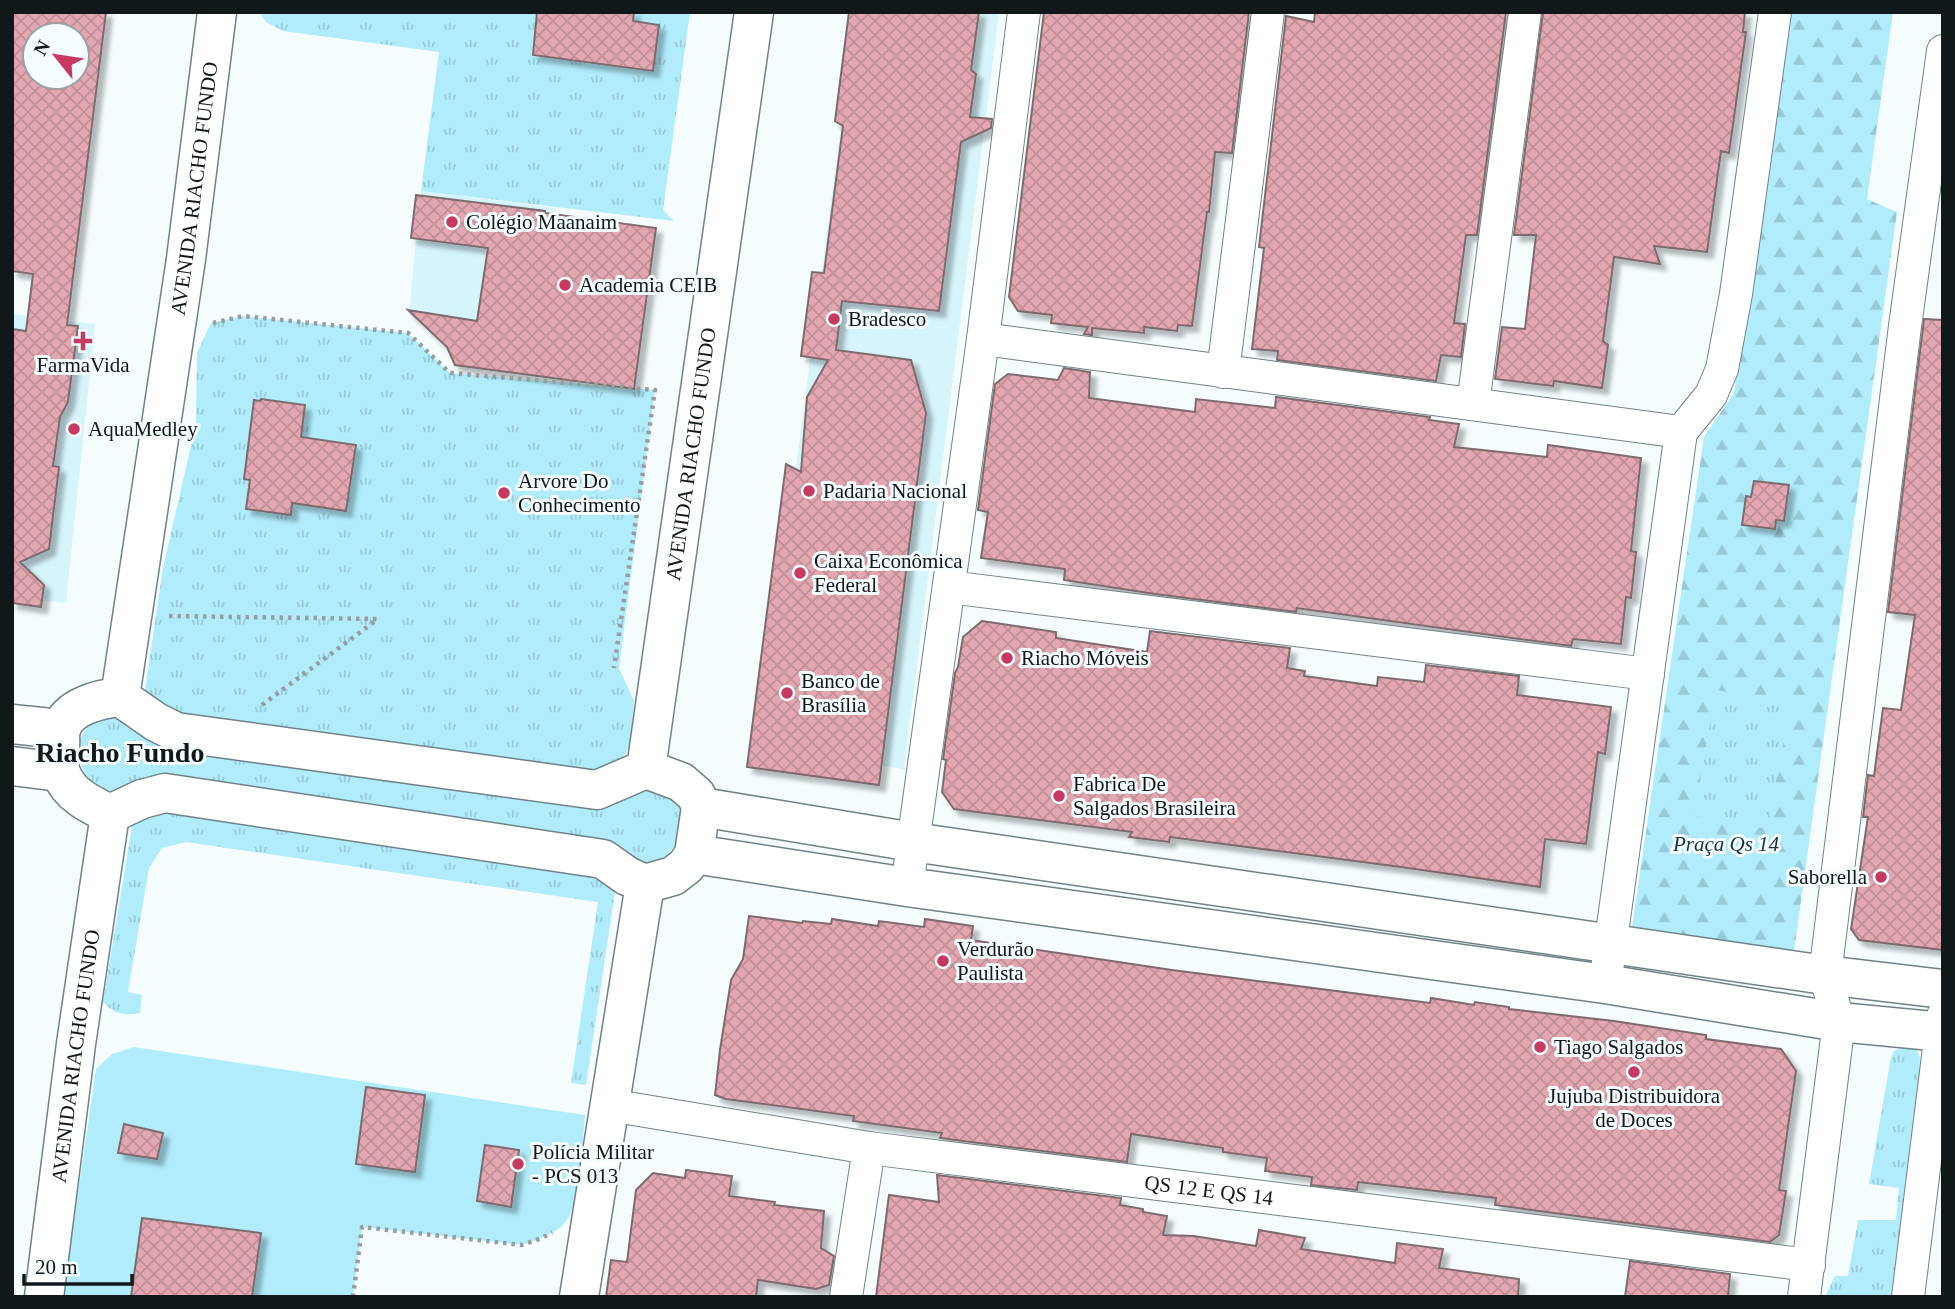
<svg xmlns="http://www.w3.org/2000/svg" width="1955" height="1309" font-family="'Times New Roman',serif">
<defs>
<pattern id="forest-firs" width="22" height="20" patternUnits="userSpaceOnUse" patternTransform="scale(1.75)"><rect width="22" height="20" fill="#b1ecfc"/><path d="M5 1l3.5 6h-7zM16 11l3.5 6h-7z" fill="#97cad7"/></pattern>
<pattern id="park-tufts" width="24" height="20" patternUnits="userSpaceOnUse" patternTransform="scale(1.75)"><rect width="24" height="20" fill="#b1ecfc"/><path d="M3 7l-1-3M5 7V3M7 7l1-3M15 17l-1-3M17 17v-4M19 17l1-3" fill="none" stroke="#97cad7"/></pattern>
<pattern id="building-cross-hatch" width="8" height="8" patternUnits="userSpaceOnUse" patternTransform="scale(1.75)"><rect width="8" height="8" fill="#e2a7b0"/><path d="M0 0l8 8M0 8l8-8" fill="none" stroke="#c18f97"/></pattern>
<filter id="shadow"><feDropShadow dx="6" dy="6" stdDeviation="2" flood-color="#0004"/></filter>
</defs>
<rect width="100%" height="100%" fill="#f4fcfe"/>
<path fill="#d6f4fc" d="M 856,12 L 999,12 L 904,769 L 759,748 Z
M 421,191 L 556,208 L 539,351 L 447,340 L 409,313 Z
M 12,314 L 95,324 L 66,603 L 12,597 Z"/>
<path fill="url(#forest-firs)" d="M 1789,12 L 1893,12 L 1867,199 L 1897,212 L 1793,958 L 1631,934 L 1704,437 L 1734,393 Z"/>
<path fill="url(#park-tufts)" d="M 259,12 L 690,12 L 663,210 L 674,221 L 421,191 L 439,52 L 283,31 L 266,22 Z
M 243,316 L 408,333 L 450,373 L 655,390 L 619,668 L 634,701 L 630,745 L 618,767 L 602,775 L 162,714 L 145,690 L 163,568 L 196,424 L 197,353 L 211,323 Z
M 1716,690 L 1790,702 L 1769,829 L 1694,816 Z
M 112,714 L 640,789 C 724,789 665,911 611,840 L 146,776 C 101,828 39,735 112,714 Z
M 176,806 L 585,866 L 610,882 L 615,892 L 586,1085 L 571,1083 L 598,902 L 186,842 L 162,848 L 149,868 L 128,992 L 142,995 L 140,1013 C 123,1016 115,1014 103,1002 L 132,826 L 156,812 Z
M 1906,1046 L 1917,1050 L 1920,1058 L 1919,1084 L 1895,1297 L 1825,1297 L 1835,1276 L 1848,1276 L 1858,1220 L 1896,1220 L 1899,1188 L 1869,1184 L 1891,1057 L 1894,1051 Z"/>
<path fill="#b1ecfc" d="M 134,1047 L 585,1115 C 582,1142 582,1208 562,1226 C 550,1236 536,1240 522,1245 L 362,1227 L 353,1297 L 63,1297 L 96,1069 L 112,1054 Z"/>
<path fill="url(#building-cross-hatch)" stroke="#7d6b6e" stroke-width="2" fill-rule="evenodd" filter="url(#shadow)" d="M 12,12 L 106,12 L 67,325 L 78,326 L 68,402 L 60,417 L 53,466 L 59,467 L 49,549 L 20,562 L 44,585 L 41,607 L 12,603 L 12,329 L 26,331 L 33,274 L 12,271 ZM 35,35 L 77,35 L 77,77 L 35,77 Z
M 537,12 L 634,12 L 633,21 L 659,25 L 653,71 L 533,55 Z
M 849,12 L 979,12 L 971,70 L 976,74 L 970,117 L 992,119 L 991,128 L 961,142 L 939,311 L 842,301 L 836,350 L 911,360 L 926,413 L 879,785 L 747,767 L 786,464 L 801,472 L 807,397 L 828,360 L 801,356 L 812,272 L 824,273 L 843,126 L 835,121 Z
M 1044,12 L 1249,12 L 1232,153 L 1215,152 L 1209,212 L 1207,212 L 1192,326 L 1178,325 L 1177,331 L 1144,327 L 1144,333 L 1092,328 L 1092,335 L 1084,334 L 1088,327 L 1051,323 L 1052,315 L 1018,311 L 1009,297 Z
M 1315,12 L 1506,12 L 1477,235 L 1466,235 L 1454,323 L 1465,324 L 1461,357 L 1441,355 L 1436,381 L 1277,360 L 1278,351 L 1252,349 L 1264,248 L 1259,247 L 1286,16 L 1314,22 Z
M 1543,12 L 1745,12 L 1743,32 L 1746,32 L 1729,153 L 1721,151 L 1707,252 L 1654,246 L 1660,264 L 1614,257 L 1603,341 L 1608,345 L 1602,388 L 1554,381 L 1553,386 L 1495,379 L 1502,327 L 1525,329 L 1536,235 L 1514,235 Z
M 416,195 L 545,211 L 545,213 L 656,228 L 634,389 L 455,365 L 447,347 L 408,310 L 477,321 L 488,248 L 411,238 Z
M 1924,319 L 1943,320 L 1943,950 L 1859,940 L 1851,929 L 1868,817 L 1863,817 L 1868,775 L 1874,776 L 1883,708 L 1901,710 L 1915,615 L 1888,612 Z
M 1064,368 L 1090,372 L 1089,398 L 1195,412 L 1196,399 L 1275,408 L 1276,397 L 1430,417 L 1429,420 L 1459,424 L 1454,447 L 1547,457 L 1548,445 L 1641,458 L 1631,551 L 1636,552 L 1631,598 L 1626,597 L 1621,644 L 1573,639 L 1571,646 L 1297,608 L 1296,612 L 1155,594 L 1064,580 L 1065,569 L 981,558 L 988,512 L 978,510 L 995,384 L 1008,374 L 1058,380 Z
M 261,399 L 305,405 L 301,437 L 356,445 L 346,511 L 292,503 L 291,515 L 246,509 L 250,480 L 244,479 L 254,400 L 260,401 Z
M 1754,481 L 1789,485 L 1784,521 L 1776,520 L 1775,529 L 1742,525 L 1746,496 L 1751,497 Z
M 982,621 L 1056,632 L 1056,638 L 1147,652 L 1150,631 L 1290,648 L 1287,668 L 1305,671 L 1304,676 L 1377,686 L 1378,677 L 1424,682 L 1426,665 L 1519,676 L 1517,695 L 1611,707 L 1605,754 L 1598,752 L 1586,844 L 1545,839 L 1540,887 L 1401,867 L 1170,837 L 1169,842 L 1129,837 L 1132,832 L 954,809 L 942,792 L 946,760 L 943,759 L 955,673 L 958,667 L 963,637 Z
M 749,916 L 802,923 L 803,921 L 831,924 L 832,919 L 878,926 L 879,921 L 924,927 L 925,919 L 973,926 L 971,940 L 1172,970 L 1430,1003 L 1431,998 L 1474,1005 L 1475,1002 L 1509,1007 L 1509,1009 L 1614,1021 L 1706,1035 L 1706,1039 L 1781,1049 L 1796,1071 L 1779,1190 L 1786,1191 L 1779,1235 L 1770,1242 L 1495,1205 L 1496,1198 L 1358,1182 L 1357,1190 L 1311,1185 L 1312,1177 L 1265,1171 L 1267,1158 L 1223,1152 L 1223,1148 L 1131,1134 L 1127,1162 L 940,1138 L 942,1133 L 853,1121 L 854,1116 L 726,1099 L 715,1095 L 720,1050 L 731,980 L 743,959 Z
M 366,1087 L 425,1095 L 415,1172 L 356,1164 Z
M 124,1124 L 163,1133 L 157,1159 L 118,1153 Z
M 485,1145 L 519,1150 L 511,1207 L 477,1201 Z
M 686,1170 L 732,1176 L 729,1196 L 775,1202 L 774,1205 L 824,1211 L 821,1248 L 834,1256 L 829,1285 L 816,1289 L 758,1280 L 756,1297 L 606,1297 L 611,1260 L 627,1262 L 636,1190 L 653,1173 L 685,1178 Z
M 937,1175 L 1121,1198 L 1120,1205 L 1143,1209 L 1143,1212 L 1167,1216 L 1163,1235 L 1194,1236 L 1256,1246 L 1259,1230 L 1305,1238 L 1301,1249 L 1395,1263 L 1397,1243 L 1443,1249 L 1439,1268 L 1519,1279 L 1518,1297 L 876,1297 L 889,1195 L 939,1202 Z
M 142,1218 L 261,1233 L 252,1297 L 131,1297 Z
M 1630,1261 L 1730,1274 L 1728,1297 L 1625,1297 Z"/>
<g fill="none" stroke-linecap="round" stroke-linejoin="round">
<defs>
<g id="minor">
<path d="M 983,339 L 1681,432"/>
<path d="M 1223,372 L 1268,12"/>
<path d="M 1473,404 L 1525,12"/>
<path d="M 949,587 L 1648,674"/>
<path d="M 907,887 L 983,339 L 1024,12"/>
<path d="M 1605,984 L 1681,432 L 1711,395 L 1722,369 L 1736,294 L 1775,12"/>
<path id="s1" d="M 609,1105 L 869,1148 L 1809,1265"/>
<path d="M 846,1297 L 869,1148"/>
<path d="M 1804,1297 L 1839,1022 L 1825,975 L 1905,326 L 1943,51"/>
<path d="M 1908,1297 L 1943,1016"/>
</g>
<g id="tertiary">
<path d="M 120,697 L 156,722 L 176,732 L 597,790 L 646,769 L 681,782 L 696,795 L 701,807 L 694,854 L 686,866 L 673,876 L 645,884 L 627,876 L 603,859 L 165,793 L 142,799 L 110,814 C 91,805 69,795 61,773 C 58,766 60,754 60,746 C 61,741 59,734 61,729 C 68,706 100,699 120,697 Z"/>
<path id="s2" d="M 120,697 L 186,259 L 217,12"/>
<path d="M 12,724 L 61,729"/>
<path d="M 12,766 L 60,772"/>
<path id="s3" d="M 646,769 L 754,12"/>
<path d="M 701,807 L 913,842 L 1825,975 L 1943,989"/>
<path d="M 694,854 L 907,887 L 1605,984 L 1839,1022 L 1943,1032"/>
<path id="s4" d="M 44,1297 L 76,1044 L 110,814"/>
<path d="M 579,1297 L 645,884"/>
</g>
</defs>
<use href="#minor" stroke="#708287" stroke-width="34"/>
<use href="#tertiary" stroke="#708287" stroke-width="41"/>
<path stroke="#969ea0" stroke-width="4.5" stroke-dasharray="3.5 5" stroke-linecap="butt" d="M 213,323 L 243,316 L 408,333 L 450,373 L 655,390 L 614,668
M 169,616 L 378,619
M 262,705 L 378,619
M 353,1297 L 362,1227 L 522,1245 L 542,1238 L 552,1232"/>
<use href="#minor" stroke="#fff" stroke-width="32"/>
<use href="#tertiary" stroke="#fff" stroke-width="38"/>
</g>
<g fill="#c83962" stroke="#f4fcfe" stroke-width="2.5">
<circle cx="452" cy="222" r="7"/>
<circle cx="565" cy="285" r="7"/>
<circle cx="834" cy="319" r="7"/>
<path d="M79.5 330.5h7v7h7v7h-7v7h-7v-7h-7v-7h7z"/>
<circle cx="74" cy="429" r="7"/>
<circle cx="809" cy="491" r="7"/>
<circle cx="504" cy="493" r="7"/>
<circle cx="800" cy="573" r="7"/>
<circle cx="1007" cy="658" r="7"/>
<circle cx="787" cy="693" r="7"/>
<circle cx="1059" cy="796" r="7"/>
<circle cx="1881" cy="877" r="7"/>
<circle cx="943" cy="961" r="7"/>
<circle cx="1540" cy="1047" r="7"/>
<circle cx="1634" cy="1072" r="7"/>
<circle cx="518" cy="1164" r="7"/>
</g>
<g text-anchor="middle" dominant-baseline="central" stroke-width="6" stroke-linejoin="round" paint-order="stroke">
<g font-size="21" fill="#11181a" stroke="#f4fcfe">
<text stroke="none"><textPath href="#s2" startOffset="514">AVENIDA RIACHO FUNDO</textPath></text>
<text stroke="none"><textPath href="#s3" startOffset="318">AVENIDA RIACHO FUNDO</textPath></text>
<text stroke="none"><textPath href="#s4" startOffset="243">AVENIDA RIACHO FUNDO</textPath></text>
<text stroke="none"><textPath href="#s1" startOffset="606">QS 12 E QS 14</textPath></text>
</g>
<g font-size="21" fill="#11181a" stroke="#f4fcfe" text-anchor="start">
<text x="466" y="222">Colégio Maanaim</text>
<text x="579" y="285">Academia CEIB</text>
<text x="848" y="319">Bradesco</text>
<text x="83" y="365" text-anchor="middle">FarmaVida</text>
<text x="88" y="429">AquaMedley</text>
<text x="518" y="481">Arvore Do<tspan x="518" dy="24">Conhecimento</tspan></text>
<text x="823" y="491">Padaria Nacional</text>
<text x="814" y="561">Caixa Econômica<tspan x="814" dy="24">Federal</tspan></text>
<text x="1021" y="658">Riacho Móveis</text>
<text x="801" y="681">Banco de<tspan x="801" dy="24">Brasília</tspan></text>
<text x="1073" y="784">Fabrica De<tspan x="1073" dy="24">Salgados Brasileira</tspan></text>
<text x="1867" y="877" text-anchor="end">Saborella</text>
<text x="957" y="949">Verdurão<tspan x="957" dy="24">Paulista</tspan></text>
<text x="1554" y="1047">Tiago Salgados</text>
<text x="1634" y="1096" text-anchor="middle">Jujuba Distribuidora<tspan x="1634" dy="24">de Doces</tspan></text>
<text x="532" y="1152">Polícia Militar<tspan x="532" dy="24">- PCS 013</tspan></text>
</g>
<g font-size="21" font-style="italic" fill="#183840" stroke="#f4fcfe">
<text x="1726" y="844">Praça Qs 14</text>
</g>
<g font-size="28" font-weight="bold" fill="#11181a" stroke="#f4fcfe">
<text x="120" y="752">Riacho Fundo</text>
</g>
</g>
<rect width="1955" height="1309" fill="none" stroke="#11181a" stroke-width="28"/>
<g transform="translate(56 56) rotate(300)"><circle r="33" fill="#f4fcfe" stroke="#99a1a3" stroke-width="2"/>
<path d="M0-5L12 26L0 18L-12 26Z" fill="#c83962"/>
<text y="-10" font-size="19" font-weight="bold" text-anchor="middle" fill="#11181a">N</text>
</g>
<path d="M24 1274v10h108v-10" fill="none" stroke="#11181a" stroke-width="3.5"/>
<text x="35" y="1274" font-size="21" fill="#11181a" stroke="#f4fcfe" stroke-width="5" paint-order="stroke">20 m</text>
</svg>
